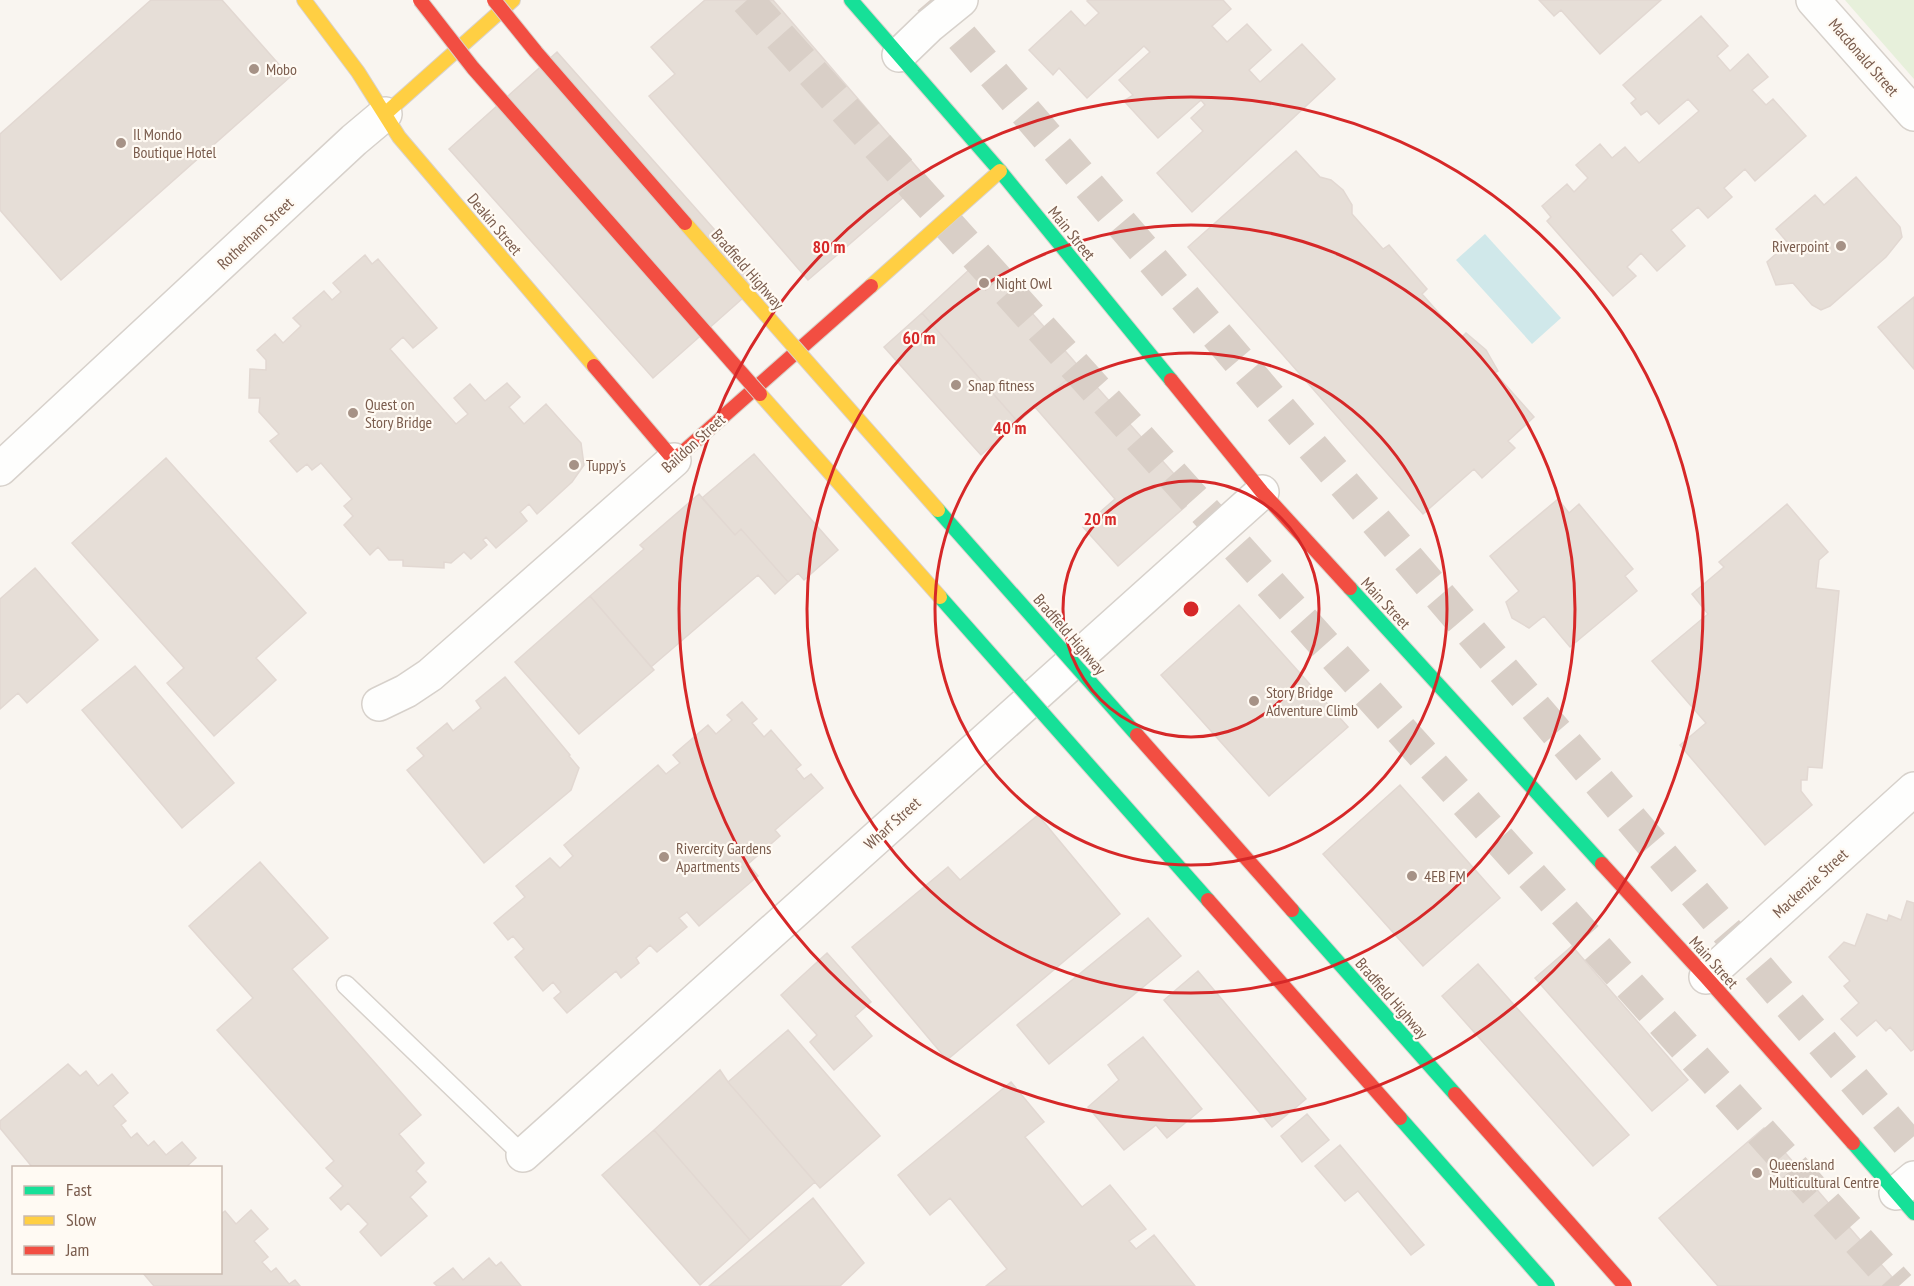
<svg xmlns="http://www.w3.org/2000/svg" width="1914" height="1286" font-family="'PT Sans Narrow',sans-serif">
<rect width="100%" height="100%" fill="#f9f5f0"/>
<path fill="#e7f0db" d="M 1845,0 L 1914,0 L 1914,79 L 1851,7 Z"/>
<path fill="#d0e8ea" d="M 1485,234 L 1561,318 L 1532,344 L 1456,260 Z"/>
<path fill="#e6ded7" stroke="#e2d8d2" stroke-width="1.5" d="M 151,0 L 222,0 L 290,77 L 61,280 L 0,210 L 0,134 Z
M 705,0 L 773,0 L 926,178 L 808,280 L 649,96 L 675,74 L 651,47 Z
M 1089,0 L 1223,0 L 1231,9 L 1212,26 L 1227,42 L 1247,24 L 1271,50 L 1249,70 L 1260,82 L 1302,44 L 1335,79 L 1192,212 L 1157,173 L 1203,131 L 1191,118 L 1205,105 L 1201,100 L 1158,138 L 1124,101 L 1133,95 L 1119,80 L 1150,52 L 1144,46 L 1087,98 L 1059,68 L 1053,75 L 1029,50 L 1071,11 L 1085,26 L 1099,13 L 1087,1 Z
M 1539,0 L 1661,0 L 1600,54 L 1561,10 L 1554,16 Z
M 1701,16 L 1728,46 L 1717,56 L 1730,71 L 1748,54 L 1768,77 L 1752,90 L 1766,105 L 1773,99 L 1806,136 L 1755,181 L 1745,169 L 1724,188 L 1732,197 L 1708,218 L 1698,207 L 1671,230 L 1685,246 L 1657,271 L 1641,253 L 1627,267 L 1636,276 L 1613,296 L 1547,221 L 1551,217 L 1542,206 L 1567,184 L 1574,192 L 1588,178 L 1576,165 L 1600,144 L 1612,158 L 1625,147 L 1639,163 L 1699,111 L 1688,99 L 1659,124 L 1647,111 L 1641,115 L 1631,103 L 1636,99 L 1623,85 Z
M 557,52 L 761,282 L 653,378 L 449,149 Z
M 1296,151 L 1320,177 L 1331,180 L 1343,190 L 1352,205 L 1352,214 L 1383,249 L 1389,245 L 1427,289 L 1422,294 L 1461,338 L 1466,333 L 1486,350 L 1498,371 L 1495,373 L 1534,417 L 1508,441 L 1515,448 L 1482,478 L 1474,469 L 1423,514 L 1188,247 Z
M 1856,177 L 1900,227 L 1902,237 L 1886,257 L 1830,306 L 1821,310 L 1812,305 L 1793,283 L 1776,285 L 1767,262 L 1788,243 L 1776,229 L 1815,195 L 1824,205 Z
M 365,255 L 372,264 L 378,259 L 437,328 L 413,348 L 403,337 L 390,349 L 456,424 L 468,414 L 454,398 L 470,384 L 485,401 L 507,383 L 520,397 L 509,407 L 524,424 L 546,404 L 581,443 L 584,465 L 572,482 L 537,514 L 529,504 L 520,512 L 527,521 L 496,548 L 486,537 L 483,540 L 487,545 L 471,559 L 464,552 L 451,563 L 444,562 L 444,568 L 403,566 L 403,560 L 389,560 L 378,547 L 370,555 L 344,525 L 353,516 L 344,506 L 352,499 L 321,463 L 312,470 L 307,464 L 297,472 L 270,441 L 279,434 L 259,412 L 260,398 L 249,398 L 250,369 L 266,370 L 266,360 L 257,350 L 275,334 L 283,343 L 301,326 L 293,318 L 324,291 L 332,300 L 341,292 L 333,283 Z
M 983,257 L 1080,368 L 1018,422 L 922,313 Z
M 1914,297 L 1914,369 L 1878,327 Z
M 922,313 L 1018,422 L 981,455 L 884,347 Z
M 1080,368 L 1190,492 L 1186,506 L 1118,566 L 1083,527 L 1115,499 L 1035,407 Z
M 754,454 L 838,550 L 804,580 L 798,573 L 788,582 L 741,529 L 735,535 L 702,498 Z
M 166,458 L 306,613 L 256,658 L 276,680 L 214,736 L 167,683 L 184,668 L 72,543 Z
M 699,494 L 735,535 L 741,529 L 788,582 L 775,594 L 758,575 L 651,667 L 590,596 L 644,549 L 640,545 Z
M 1558,499 L 1569,513 L 1579,504 L 1633,569 L 1625,576 L 1637,591 L 1570,647 L 1544,616 L 1529,628 L 1512,618 L 1506,602 L 1519,591 L 1490,556 Z
M 1787,504 L 1828,552 L 1819,560 L 1816,588 L 1839,591 L 1822,768 L 1808,767 L 1807,780 L 1801,780 L 1801,791 L 1812,805 L 1765,845 L 1680,745 L 1706,723 L 1652,661 L 1708,614 L 1692,594 L 1724,567 L 1719,562 Z
M 35,568 L 98,640 L 27,703 L 18,693 L 0,709 L 0,599 Z
M 590,596 L 654,670 L 579,734 L 515,662 Z
M 1239,605 L 1348,727 L 1269,796 L 1161,675 Z
M 135,666 L 234,783 L 182,828 L 82,710 Z
M 505,677 L 570,755 L 569,756 L 579,768 L 571,790 L 484,863 L 407,770 L 424,756 L 417,748 L 447,723 L 453,731 L 481,708 L 476,701 Z
M 742,702 L 757,719 L 752,723 L 764,737 L 771,730 L 801,765 L 796,769 L 804,779 L 811,774 L 823,788 L 775,830 L 780,836 L 748,864 L 758,876 L 699,926 L 687,912 L 679,918 L 687,927 L 657,952 L 650,945 L 636,958 L 639,963 L 621,978 L 616,971 L 567,1013 L 554,998 L 561,992 L 553,982 L 543,991 L 515,957 L 524,949 L 513,936 L 508,940 L 494,923 L 525,897 L 516,886 L 550,858 L 560,868 L 573,856 L 564,845 L 658,765 L 666,774 L 680,763 L 673,755 L 708,725 L 716,734 L 732,720 L 727,715 Z
M 1400,785 L 1500,898 L 1423,966 L 1323,854 Z
M 1038,815 L 1120,914 L 947,1060 L 852,947 L 948,867 L 960,880 Z
M 260,862 L 328,938 L 292,969 L 421,1115 L 399,1134 L 424,1163 L 416,1171 L 426,1182 L 410,1197 L 427,1216 L 381,1256 L 360,1232 L 368,1224 L 348,1203 L 341,1210 L 330,1198 L 343,1186 L 326,1168 L 334,1161 L 217,1030 L 253,998 L 189,926 Z
M 1907,901 L 1914,903 L 1914,1049 L 1911,1051 L 1890,1027 L 1886,1031 L 1876,1020 L 1857,1036 L 1841,1019 L 1859,1003 L 1844,986 L 1850,981 L 1829,957 L 1844,942 L 1855,946 L 1867,914 L 1887,921 L 1889,915 L 1901,920 Z
M 1148,918 L 1181,956 L 1049,1064 L 1017,1025 Z
M 1572,946 L 1688,1080 L 1652,1111 L 1535,978 Z
M 827,953 L 871,1002 L 855,1016 L 872,1036 L 834,1070 L 810,1042 L 817,1035 L 781,995 Z
M 1478,964 L 1629,1135 L 1593,1166 L 1442,996 Z
M 1198,971 L 1306,1099 L 1272,1127 L 1164,1000 Z
M 788,1030 L 880,1136 L 820,1188 L 728,1082 Z
M 1143,1037 L 1202,1109 L 1167,1138 L 1156,1125 L 1124,1150 L 1088,1107 L 1119,1080 L 1108,1065 Z
M 68,1064 L 80,1076 L 86,1071 L 98,1086 L 112,1074 L 128,1093 L 113,1106 L 126,1121 L 121,1125 L 131,1138 L 137,1133 L 148,1146 L 154,1141 L 166,1155 L 182,1142 L 196,1158 L 185,1168 L 33,1168 L 0,1128 L 0,1121 Z
M 720,1070 L 728,1082 L 815,1182 L 750,1240 L 654,1130 Z
M 1011,1082 L 1044,1122 L 1025,1137 L 1082,1207 L 1110,1185 L 1146,1229 L 1129,1241 L 1136,1249 L 1154,1235 L 1195,1286 L 986,1286 L 1007,1269 L 950,1198 L 930,1215 L 898,1175 Z
M 1307,1114 L 1329,1140 L 1302,1162 L 1281,1136 Z
M 1764,1128 L 1892,1277 L 1882,1286 L 1718,1286 L 1659,1218 Z
M 654,1130 L 750,1240 L 700,1285 L 602,1175 Z
M 1340,1145 L 1424,1245 L 1411,1255 L 1358,1191 L 1345,1201 L 1315,1166 Z
M 813,1198 L 864,1263 L 840,1286 L 709,1286 Z
M 251,1210 L 268,1229 L 254,1241 L 268,1257 L 262,1262 L 271,1272 L 276,1268 L 289,1284 L 295,1280 L 300,1286 L 154,1286 L 142,1272 L 220,1272 L 220,1215 L 225,1211 L 236,1224 Z
M 489,1258 L 496,1266 L 501,1262 L 521,1286 L 437,1286 L 434,1283 L 453,1268 L 463,1280 Z"/>
<g fill="none" stroke-linecap="round" stroke-linejoin="round">
<path stroke="#d9cfc7" stroke-width="33" stroke-dasharray="33 16" stroke-linecap="butt" d="M 747,0 L 1899,1286
M 930,0 L 1914,1150"/>
<defs>
<path id="lane" d="M 346,985 L 523,1155"/>
<path id="street" d="M 1813,0 L 1914,114
M 899,55 L 929,26 L 961,0
M 0,469 L 354,140 L 385,114
M 379,704 L 406,691 L 430,675 L 674,460
M 1706,977 L 1914,789
M 523,1155 L 1262,492
M 1896,1193 L 1914,1178"/>
<path id="fast" d="M 851,0 L 1000,171 L 1171,380
M 1350,588 L 1602,864
M 1853,1143 L 1914,1213"/>
<path id="slow" d="M 304,0 L 358,72 L 399,137 L 594,366
M 385,114 L 513,0
M 871,286 L 1000,171"/>
<path id="jam" d="M 594,366 L 674,460 L 871,286
M 1171,380 L 1262,492 L 1350,588
M 1602,864 L 1706,977 L 1853,1143"/>
</defs>
<use href="#lane" stroke="#d7d1cb" stroke-width="21"/>
<use href="#street" stroke="#d7d1cb" stroke-width="36"/>
<use href="#fast" stroke="#d9d2cb" stroke-width="16"/>
<use href="#slow" stroke="#d9d2cb" stroke-width="16"/>
<use href="#jam" stroke="#d9d2cb" stroke-width="16"/>
<use href="#lane" stroke="#fefefd" stroke-width="18"/>
<use href="#street" stroke="#fefefd" stroke-width="33"/>
<use href="#fast" stroke="#16e098" stroke-width="14"/>
<use href="#slow" stroke="#ffcf43" stroke-width="14"/>
<use href="#jam" stroke="#f24e42" stroke-width="14"/>
<defs>
<path id="fast-bridge" d="M 938,510 L 1137,735
M 940,597 L 1208,900
M 1292,910 L 1455,1094
M 1400,1118 L 1548,1286"/>
<path id="slow-bridge" d="M 685,223 L 938,510
M 760,394 L 940,597"/>
<path id="jam-bridge" d="M 420,0 L 473,68 L 760,394
M 494,0 L 536,52 L 685,223
M 1137,735 L 1292,910
M 1208,900 L 1400,1118
M 1455,1094 L 1625,1286"/>
</defs>
<use href="#fast-bridge" stroke="#dad1cc" stroke-width="16" stroke-linecap="butt"/>
<use href="#slow-bridge" stroke="#dad1cc" stroke-width="16" stroke-linecap="butt"/>
<use href="#jam-bridge" stroke="#dad1cc" stroke-width="16" stroke-linecap="butt"/>
<use href="#fast-bridge" stroke="#16e098" stroke-width="14"/>
<use href="#slow-bridge" stroke="#ffcf43" stroke-width="14"/>
<use href="#jam-bridge" stroke="#f24e42" stroke-width="14"/>
</g>
<g fill="none" stroke="#d62828" stroke-width="3">
<circle cx="1191" cy="609" r="128"/>
<circle cx="1191" cy="609" r="256"/>
<circle cx="1191" cy="609" r="384"/>
<circle cx="1191" cy="609" r="512"/>
</g>
<g fill="#a69286" stroke="#fffaf3" stroke-width="2">
<circle cx="254" cy="69" r="6"/>
<circle cx="121" cy="143" r="6"/>
<circle cx="1841" cy="246" r="6"/>
<circle cx="984" cy="283" r="6"/>
<circle cx="956" cy="385" r="6"/>
<circle cx="353" cy="413" r="6"/>
<circle cx="574" cy="465" r="6"/>
<circle cx="1254" cy="701" r="6"/>
<circle cx="664" cy="857" r="6"/>
<circle cx="1412" cy="876" r="6"/>
<circle cx="1757" cy="1173" r="6"/>
</g>
<g text-anchor="middle" dominant-baseline="central" stroke-width="4.5" stroke-linejoin="round" paint-order="stroke">
<g font-size="16" fill="#7a5c4d" stroke="#fffaf3">
<text transform="translate(1864 57) rotate(49)">Macdonald Street</text>
<text transform="translate(495 224) rotate(50)">Deakin Street</text>
<text transform="translate(255 233) rotate(-43)">Rotherham Street</text>
<text transform="translate(1072 233) rotate(51)">Main Street</text>
<text transform="translate(748 269) rotate(49)">Bradfield Highway</text>
<text transform="translate(693 443) rotate(-42)">Baildon Street</text>
<text transform="translate(1386 603) rotate(47)">Main Street</text>
<text transform="translate(1070 634) rotate(49)">Bradfield Highway</text>
<text transform="translate(892 823) rotate(-42)">Wharf Street</text>
<text transform="translate(1810 883) rotate(-42)">Mackenzie Street</text>
<text transform="translate(1714 962) rotate(48)">Main Street</text>
<text transform="translate(1392 998) rotate(49)">Bradfield Highway</text>
</g>
<g font-size="16" fill="#7a5c4d" stroke="#fffaf3" text-anchor="start">
<text x="266" y="69">Mobo</text>
<text x="133" y="134">Il Mondo<tspan x="133" dy="18">Boutique Hotel</tspan></text>
<text x="1829" y="246" text-anchor="end">Riverpoint</text>
<text x="996" y="283">Night Owl</text>
<text x="968" y="385">Snap fitness</text>
<text x="365" y="404">Quest on<tspan x="365" dy="18">Story Bridge</tspan></text>
<text x="586" y="465">Tuppy's</text>
<text x="1266" y="692">Story Bridge<tspan x="1266" dy="18">Adventure Climb</tspan></text>
<text x="676" y="848">Rivercity Gardens<tspan x="676" dy="18">Apartments</tspan></text>
<text x="1424" y="876">4EB FM</text>
<text x="1769" y="1164">Queensland<tspan x="1769" dy="18">Multicultural Centre</tspan></text>
</g>
</g>
<circle cx="1191" cy="609" r="9" fill="#d62828" stroke="#fffaf3" stroke-width="3"/>
<g font-size="18" text-anchor="middle" font-weight="bold" fill="#d62828" stroke="#fffaf3" stroke-width="4.5" stroke-linejoin="round" paint-order="stroke">
<text x="829" y="253">80 m</text>
<text x="919" y="344">60 m</text>
<text x="1010" y="434">40 m</text>
<text x="1100" y="525">20 m</text>
</g>
<rect x="12" y="1166" width="210" height="108" fill="#fffaf3" stroke="#cabbb1" stroke-width="1.5"/>
<rect x="24" y="1186" width="30" height="9" fill="#16e098" stroke="#cabbb1" stroke-width="1.5"/>
<text x="66" y="1196" font-size="18" fill="#7a5c4d">Fast</text>
<rect x="24" y="1216" width="30" height="9" fill="#ffcf43" stroke="#cabbb1" stroke-width="1.5"/>
<text x="66" y="1226" font-size="18" fill="#7a5c4d">Slow</text>
<rect x="24" y="1246" width="30" height="9" fill="#f24e42" stroke="#cabbb1" stroke-width="1.5"/>
<text x="66" y="1256" font-size="18" fill="#7a5c4d">Jam</text>
</svg>
